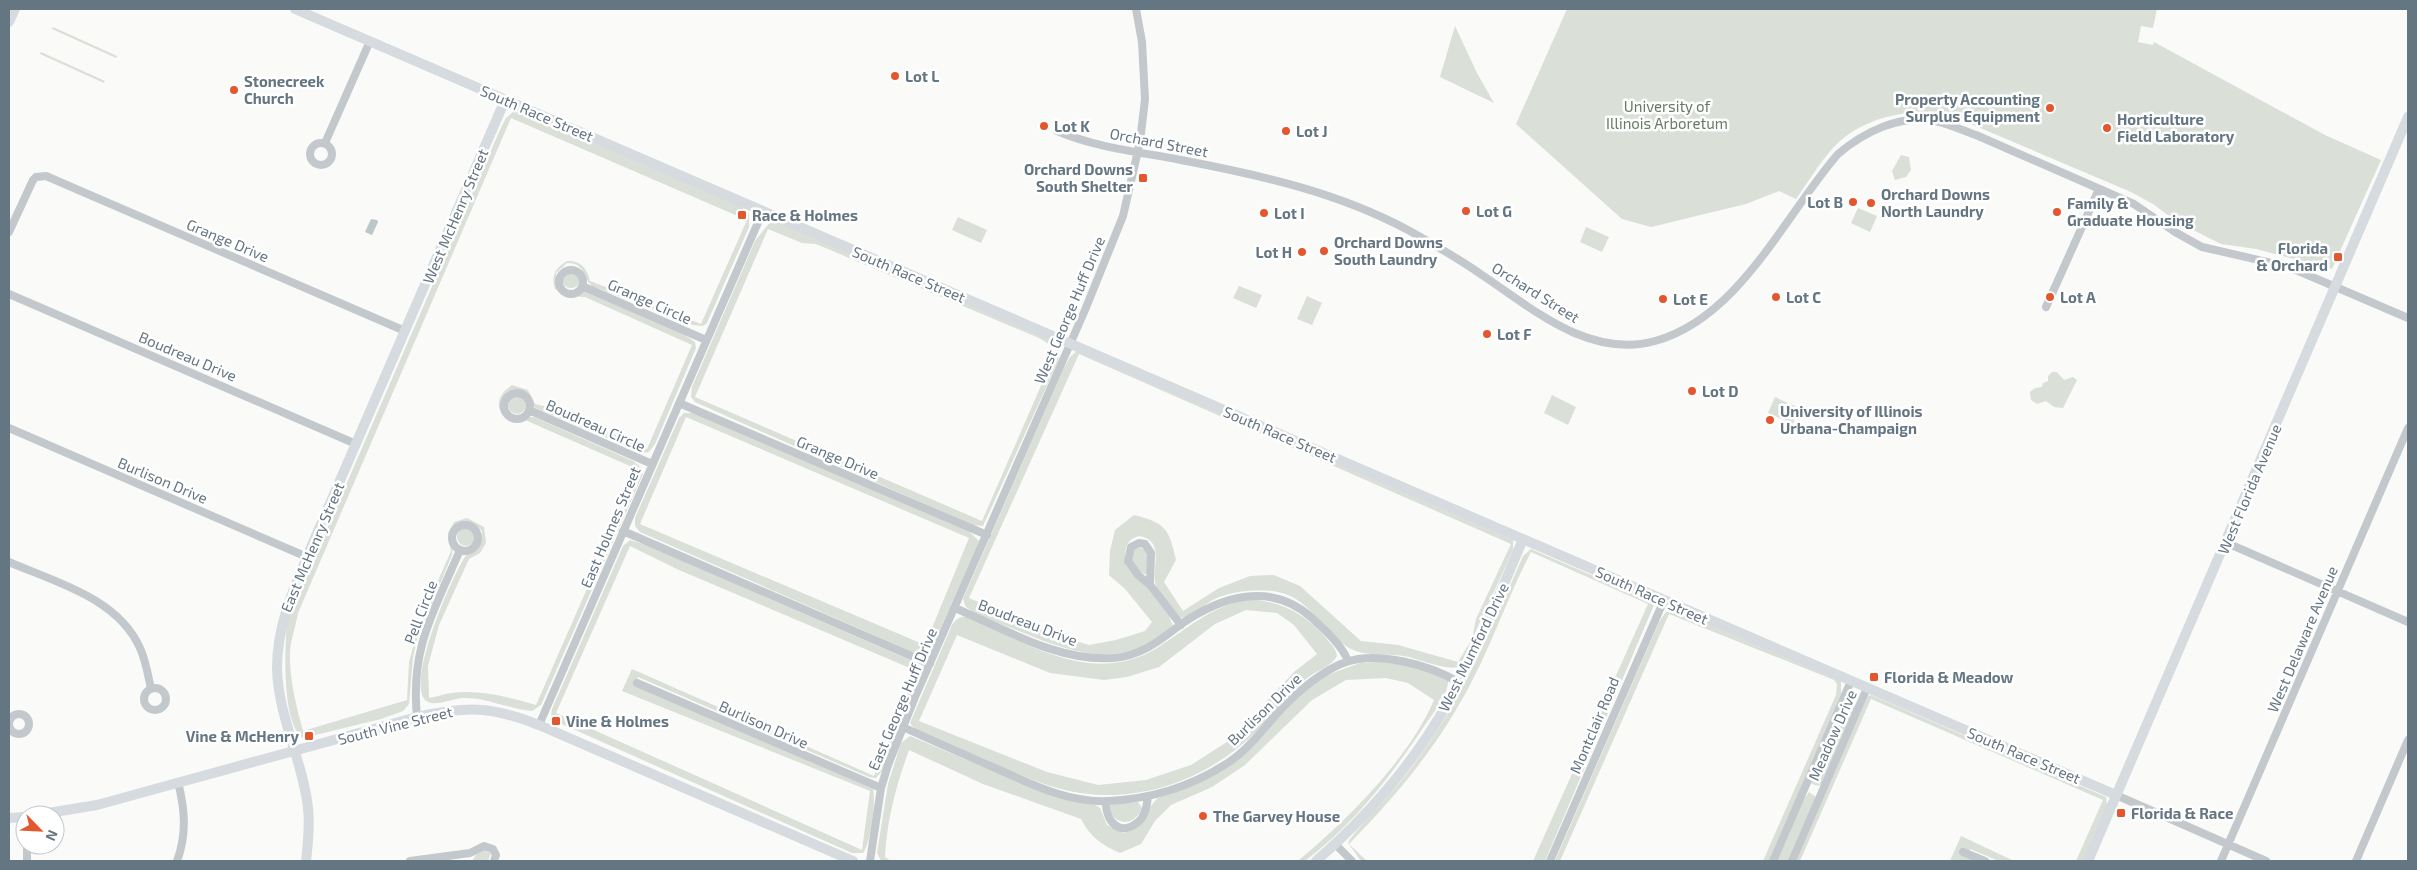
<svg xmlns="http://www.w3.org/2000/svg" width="2417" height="870" font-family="'Exo 2',sans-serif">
<rect width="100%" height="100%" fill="#fafaf8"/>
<path fill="#dadfd7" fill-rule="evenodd" d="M 1567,9 L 2157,9 L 2153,28 L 2141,26 L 2138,42 L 2153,45 L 2154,42 L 2325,135 L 2381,160 L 2332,269 L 2256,249 L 2221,244 L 2177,222 L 2153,204 L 2131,192 L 1945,113 C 1907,110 1871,115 1840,141 C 1824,155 1809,181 1796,199 L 1779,191 L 1746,204 L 1651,227 L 1622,219 L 1516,124 Z
M 1455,26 L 1477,73 L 1494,103 L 1440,77 Z
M 53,27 L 117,56 L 116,58 L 52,29 Z
M 41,52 L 105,81 L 104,83 L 40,54 Z
M 514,111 L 520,112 L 741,206 L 749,214 L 749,227 L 707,323 L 703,326 L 693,325 L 592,286 C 582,277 585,262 567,263 L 556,273 L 556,287 C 567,299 576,290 589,292 C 604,295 684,332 695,342 L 696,348 L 655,444 L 649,452 L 643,453 L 535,408 L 529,396 L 523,391 L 508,391 C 500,400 500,410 509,418 L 534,417 L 633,461 L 642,468 L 643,474 L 541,705 L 532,711 C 508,709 487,697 462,698 C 452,699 437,706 428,702 C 402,690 453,574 465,557 C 473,544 482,554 482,531 C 476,524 468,522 459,522 C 443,535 455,541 452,555 L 417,639 L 413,658 L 409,704 L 403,711 L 381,719 L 303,738 C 281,724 285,645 287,621 L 499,132 L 506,118 ZM 511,118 L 747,220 L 701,324 L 590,281 C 587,268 580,260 567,261 C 555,268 551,276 555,289 L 569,296 L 585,297 L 692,345 L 647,449 L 558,409 L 535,404 L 528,390 L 512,385 C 509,388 505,390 503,393 C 490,410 509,427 525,420 L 639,470 L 536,705 C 508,697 480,689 451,693 C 444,694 436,697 429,698 L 428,666 L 439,625 L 469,559 L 480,553 L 486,543 L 484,527 L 467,518 L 454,522 L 448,533 L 451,551 L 420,622 L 413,647 L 409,662 L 407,700 L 303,731 C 296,705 289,678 290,651 C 291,639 296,625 298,613 Z
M 1901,155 L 1909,157 L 1911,170 L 1906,177 L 1895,180 L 1892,171 Z
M 1858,208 L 1877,216 L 1870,232 L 1851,223 Z
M 958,217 L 987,230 L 981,243 L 952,230 Z
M 770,222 L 780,223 L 1054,340 C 1059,347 1060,352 1058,361 L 983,526 L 972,525 L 695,402 L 691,397 L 692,387 L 755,241 ZM 768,229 L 802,243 L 816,244 L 1039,338 L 1057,349 L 982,521 L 695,397 Z
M 1586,227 L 1609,237 L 1602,252 L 1580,242 Z
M562 279a9 9 0 1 1 18 0a9 9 0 1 1-18 0Z
M 1239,286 L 1262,295 L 1256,308 L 1233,298 Z
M 1307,296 L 1322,303 L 1312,325 L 1297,319 Z
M 1077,351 L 1513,540 L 1513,550 L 1460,666 C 1452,672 1420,660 1409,657 C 1387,652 1362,659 1343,644 C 1322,628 1307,597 1278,592 C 1259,588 1228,591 1211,601 C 1200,608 1194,615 1182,618 C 1172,613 1156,593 1155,581 C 1153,564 1164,540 1139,536 C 1127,539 1125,548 1125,559 L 1169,616 L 1173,626 C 1123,671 1074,654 1019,631 C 1001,624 982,618 966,607 L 963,599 L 1063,370 L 1070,357 ZM 1079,354 L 1511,544 L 1476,619 L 1472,639 L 1458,662 L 1398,645 L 1361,641 L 1300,586 L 1274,575 L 1250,576 L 1219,588 L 1183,611 L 1164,582 L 1176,560 C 1169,529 1166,523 1134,515 L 1115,530 L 1110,551 L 1109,575 L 1125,589 L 1152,622 L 1145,631 L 1116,640 L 1089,645 L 1058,636 L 969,598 Z
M 2052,372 L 2057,372 L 2064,380 L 2073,377 L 2077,380 L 2063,408 L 2054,407 L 2046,401 L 2037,404 L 2031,400 L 2030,392 L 2035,388 L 2042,387 L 2043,383 L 2048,381 L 2048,376 Z
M 1552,395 L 1576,407 L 1568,425 L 1544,413 Z
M508 405a9 9 0 1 1 18 0a9 9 0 1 1-18 0Z
M 1775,397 L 1799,408 L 1793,424 L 1768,413 Z
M 684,413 L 695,413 L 970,532 L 979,541 L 975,551 L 930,652 L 925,655 L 917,654 L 640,532 L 635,526 L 635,518 L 679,418 ZM 686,417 L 969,538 L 925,645 L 640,524 Z
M457 537a9 9 0 1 1 18 0a9 9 0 1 1-18 0Z
M 630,540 L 649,546 L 919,664 L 920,675 L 882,771 L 876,778 L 869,777 L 638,677 L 634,685 L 873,789 C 876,801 871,843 863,853 L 852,853 L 555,721 L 551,717 L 552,709 L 623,546 ZM 630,546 L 679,570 L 917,671 L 874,776 L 632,669 L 622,691 L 870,791 L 862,850 L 556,713 Z
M 1138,547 L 1146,550 L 1149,558 L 1147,575 L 1140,572 L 1130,559 L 1135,548 Z
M 1531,549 L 1649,600 L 1654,605 L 1545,861 L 1533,861 L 1648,604 L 1531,552 C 1510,592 1495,636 1474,677 C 1442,741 1399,793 1349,844 L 1367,861 L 1361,861 L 1348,843 L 1350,839 C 1370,814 1393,793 1412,767 C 1461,703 1491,629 1523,556 Z
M 1247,599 C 1279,601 1303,612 1325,637 C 1330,643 1336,648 1337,656 C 1332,666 1316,671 1307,678 C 1298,685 1291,694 1283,702 C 1274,711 1267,721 1258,730 C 1207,781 1132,808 1061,789 C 1033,782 1007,769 980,757 C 965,751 917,736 910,723 L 952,625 C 957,618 960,616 969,617 C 1027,644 1093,687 1157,648 C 1190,627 1207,609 1247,599 ZM 1246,610 L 1277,613 L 1294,625 L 1317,654 L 1294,672 L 1230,740 L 1191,765 L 1146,780 L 1098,785 L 1047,772 L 919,721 L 957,635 L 1050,673 L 1104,680 L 1127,677 L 1159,667 L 1215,624 Z
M 1671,610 L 1679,612 L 1841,681 L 1841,694 L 1769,861 L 1763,861 L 1836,695 L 1837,684 L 1834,680 L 1669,614 L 1560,861 L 1555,861 L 1659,622 L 1665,613 Z
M 1397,661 L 1445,678 L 1448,681 C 1448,696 1433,713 1425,725 C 1391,776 1354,824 1305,861 L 1298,861 C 1346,821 1409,759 1434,700 L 1408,683 L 1386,678 L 1346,680 L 1312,700 L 1245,765 L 1212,787 L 1171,805 L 1155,821 L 1141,844 L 1120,853 C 1102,845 1090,837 1081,819 L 983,784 L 909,750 C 896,786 887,819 885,857 L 891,861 L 881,861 L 877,853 L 888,784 L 901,743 L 910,736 L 1045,793 L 1091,802 L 1100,808 L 1107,825 L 1124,833 C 1142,827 1145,810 1158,798 L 1216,773 L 1305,690 L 1327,675 L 1360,663 Z
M 1871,695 L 2106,797 L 2107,805 L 2083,861 L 2076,861 L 2103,800 L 1871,699 L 1800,861 L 1796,861 L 1868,696 Z
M 1849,700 L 1855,706 L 1853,712 L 1821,784 L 1819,786 L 1812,784 L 1811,781 L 1844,706 Z
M 1809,792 L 1816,797 L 1815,800 L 1788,861 L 1777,861 L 1802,802 Z
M 1138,802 L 1142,808 C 1134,826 1119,826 1108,811 L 1112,803 Z
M 1961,836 L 2014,861 L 1999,861 L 1970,849 L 1967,857 L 1978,861 L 1950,861 Z
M 484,850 L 491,853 L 488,861 L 472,861 L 477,853 Z"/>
<path fill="#bbc7cb" d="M 371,219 L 377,220 L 378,222 L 372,235 L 365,232 Z"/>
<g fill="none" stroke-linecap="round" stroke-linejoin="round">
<path stroke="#c3c8cc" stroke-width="8" d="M 1057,131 C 1097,148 1140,152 1181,160 C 1260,175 1337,192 1408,230 C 1433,244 1458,258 1482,275 C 1533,309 1589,359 1655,341 C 1739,318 1785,215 1838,154 C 1864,132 1900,114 1935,121 C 1949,124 1962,130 1976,135 L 2134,204 L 2175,232 L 2202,247 L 2289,267 L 2408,318
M310 154a11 11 0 1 1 22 0a11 11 0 1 1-22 0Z
M 325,143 L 370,41
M 9,232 L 33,180 L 36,177 L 46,176 L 405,331
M559 282a12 12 0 1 1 24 0a12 12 0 1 1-24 0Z
M 582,286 L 706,340
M 9,294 L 356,444
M 2046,307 L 2099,189
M504 406a13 13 0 1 1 26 0a13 13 0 1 1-26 0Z
M 679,403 L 987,535
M 529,410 L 652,464
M 9,428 L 307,557
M452 538a13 13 0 1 1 26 0a13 13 0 1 1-26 0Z
M 623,531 L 930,664
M 1139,543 L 1145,544 L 1151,553 L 1150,585 L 1138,575 L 1128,561 L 1131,547 Z
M 2227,543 L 2408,622
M 9,562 C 55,582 118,598 140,648 C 146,661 148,675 151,689
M 1150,585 L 1181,625
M 955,608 C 1005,629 1058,662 1113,658 C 1141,656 1159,641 1180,625 C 1221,596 1271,581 1312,618 C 1324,629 1342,645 1348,661
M 637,683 L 881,788
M144 699a11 11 0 1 1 22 0a11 11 0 1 1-22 0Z
M9 724a10 10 0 1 1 20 0a10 10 0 1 1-20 0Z
M 417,717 C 410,648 434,611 460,550
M 539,725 L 763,211
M 903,727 C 933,741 963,754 993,767 C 1029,783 1067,803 1108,801 C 1151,799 1193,786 1229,762 C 1253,746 1269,720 1290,700 C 1305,686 1326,669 1346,662 C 1378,651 1430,665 1458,682
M 2116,795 L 2266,861
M 1106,801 C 1105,820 1119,838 1138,822 C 1145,817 1147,805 1148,797
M 1335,844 L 1352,861
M 27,845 L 27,861
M 1963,852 L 1985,861
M 177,861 C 187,834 185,810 178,782
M 410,861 L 470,853 L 484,846 L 493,849 L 496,855 L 494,861
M 870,861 L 881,788 L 888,765 L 915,697 L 1085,310 L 1123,216 L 1140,142 L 1145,99 L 1142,42 L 1136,9
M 1550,861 L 1664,600
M 1773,861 L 1851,681
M 1792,861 L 1867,688
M 2221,861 L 2408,428
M 2356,861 L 2408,740"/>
<path stroke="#d6dbdf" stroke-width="10" d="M 295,9 L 2116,795
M 9,22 L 15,9
M 36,815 L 97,805 L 417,717 C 467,706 491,706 539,725 L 853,861
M 9,818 L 25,817
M 306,861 C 308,844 310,826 308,808 C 303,761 278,717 277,668 C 277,623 295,586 312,545 L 505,100
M 1316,861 C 1366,818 1414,763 1447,704 C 1476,651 1500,594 1523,539
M 2088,861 L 2408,117"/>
</g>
<g fill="#e4572e" stroke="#fff" stroke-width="2">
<circle cx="895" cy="76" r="5"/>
<circle cx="234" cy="90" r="5"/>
<circle cx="2050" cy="108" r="5"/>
<circle cx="1044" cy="126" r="5"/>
<circle cx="2107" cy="128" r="5"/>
<circle cx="1286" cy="131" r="5"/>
<rect x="1138" y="173" width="10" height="10" rx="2.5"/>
<circle cx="1853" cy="202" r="5"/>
<circle cx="1871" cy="203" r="5"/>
<circle cx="1466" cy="211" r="5"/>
<circle cx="2057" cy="212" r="5"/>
<circle cx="1264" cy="213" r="5"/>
<rect x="737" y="210" width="10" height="10" rx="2.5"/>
<circle cx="1324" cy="251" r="5"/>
<circle cx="1302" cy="252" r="5"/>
<rect x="2333" y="252" width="10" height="10" rx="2.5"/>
<circle cx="1776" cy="297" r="5"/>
<circle cx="2050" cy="297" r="5"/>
<circle cx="1663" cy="299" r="5"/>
<circle cx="1487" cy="334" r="5"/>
<circle cx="1692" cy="391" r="5"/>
<circle cx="1770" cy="420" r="5"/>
<rect x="1869" y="672" width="10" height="10" rx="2.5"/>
<rect x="551" y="716" width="10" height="10" rx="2.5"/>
<rect x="304" y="731" width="10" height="10" rx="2.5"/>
<rect x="2116" y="808" width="10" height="10" rx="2.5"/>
<circle cx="1203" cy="816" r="5"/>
</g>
<g text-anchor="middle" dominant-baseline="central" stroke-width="5" stroke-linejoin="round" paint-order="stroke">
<g font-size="15" font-weight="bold" fill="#657683" stroke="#fff" text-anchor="start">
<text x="905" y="76">Lot L</text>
<text x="244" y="81">Stonecreek<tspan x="244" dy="17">Church</tspan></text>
<text x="2040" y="99" text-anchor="end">Property Accounting<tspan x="2040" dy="17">Surplus Equipment</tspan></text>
<text x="2117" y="119">Horticulture<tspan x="2117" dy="17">Field Laboratory</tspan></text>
<text x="1054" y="126">Lot K</text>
<text x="1296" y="131">Lot J</text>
<text x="1133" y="169" text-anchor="end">Orchard Downs<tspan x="1133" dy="17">South Shelter</tspan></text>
<text x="1881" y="194">Orchard Downs<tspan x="1881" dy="17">North Laundry</tspan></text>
<text x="1843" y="202" text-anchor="end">Lot B</text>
<text x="2067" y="203">Family &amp;<tspan x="2067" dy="17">Graduate Housing</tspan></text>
<text x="1476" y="211">Lot G</text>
<text x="1274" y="213">Lot I</text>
<text x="752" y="215">Race &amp; Holmes</text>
<text x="1334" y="242">Orchard Downs<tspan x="1334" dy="17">South Laundry</tspan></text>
<text x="2328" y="248" text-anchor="end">Florida<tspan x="2328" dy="17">&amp; Orchard</tspan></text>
<text x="1292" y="252" text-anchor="end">Lot H</text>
<text x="1786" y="297">Lot C</text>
<text x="2060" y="297">Lot A</text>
<text x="1673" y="299">Lot E</text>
<text x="1497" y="334">Lot F</text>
<text x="1702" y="391">Lot D</text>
<text x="1780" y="411">University of Illinois<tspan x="1780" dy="17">Urbana-Champaign</tspan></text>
<text x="1884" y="677">Florida &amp; Meadow</text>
<text x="566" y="721">Vine &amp; Holmes</text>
<text x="299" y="736" text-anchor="end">Vine &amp; McHenry</text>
<text x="2131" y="813">Florida &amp; Race</text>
<text x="1213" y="816">The Garvey House</text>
</g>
<g font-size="15" fill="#687a64" stroke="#fff">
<text x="1667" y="106">University of<tspan x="1667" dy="17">Illinois Arboretum</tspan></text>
</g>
<g font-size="15" fill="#657683" stroke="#fff">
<text transform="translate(537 113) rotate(23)">South Race Street</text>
<text transform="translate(1159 142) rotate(11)">Orchard Street</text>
<text transform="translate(455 216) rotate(-67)">West McHenry Street</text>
<text transform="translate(228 240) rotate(23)">Grange Drive</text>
<text transform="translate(909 274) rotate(23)">South Race Street</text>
<text transform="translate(1536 292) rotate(32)">Orchard Street</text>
<text transform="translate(650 301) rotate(24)">Grange Circle</text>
<text transform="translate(1069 310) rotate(-67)">West George Huff Drive</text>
<text transform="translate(188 356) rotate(23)">Boudreau Drive</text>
<text transform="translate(596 425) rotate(24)">Boudreau Circle</text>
<text transform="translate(1280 434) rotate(23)">South Race Street</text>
<text transform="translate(838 457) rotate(23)">Grange Drive</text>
<text transform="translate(163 480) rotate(23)">Burlison Drive</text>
<text transform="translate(2249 489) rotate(-67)">West Florida Avenue</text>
<text transform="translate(610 527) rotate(-67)">East Holmes Street</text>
<text transform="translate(312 547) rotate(-67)">East McHenry Street</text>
<text transform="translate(1652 595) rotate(24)">South Race Street</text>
<text transform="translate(420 612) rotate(-69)">Pell Circle</text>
<text transform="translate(1028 622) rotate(21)">Boudreau Drive</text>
<text transform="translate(2302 639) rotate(-67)">West Delaware Avenue</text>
<text transform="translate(1473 647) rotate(-64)">West Mumford Drive</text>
<text transform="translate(902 699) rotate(-67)">East George Huff Drive</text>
<text transform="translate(1264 709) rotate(-44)">Burlison Drive</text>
<text transform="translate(764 724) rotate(24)">Burlison Drive</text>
<text transform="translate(395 725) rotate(-14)">South Vine Street</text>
<text transform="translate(1594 725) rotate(-67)">Montclair Road</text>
<text transform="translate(1832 735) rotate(-66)">Meadow Drive</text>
<text transform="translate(2024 755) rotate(23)">South Race Street</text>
</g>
</g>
<rect width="2417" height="870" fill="none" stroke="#657683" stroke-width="20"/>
<g transform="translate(40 830) rotate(114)"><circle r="24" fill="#ffffff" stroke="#c1c8cd"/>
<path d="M0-4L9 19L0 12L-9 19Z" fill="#e4572e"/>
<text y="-8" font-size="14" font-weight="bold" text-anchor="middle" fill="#657683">N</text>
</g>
</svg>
